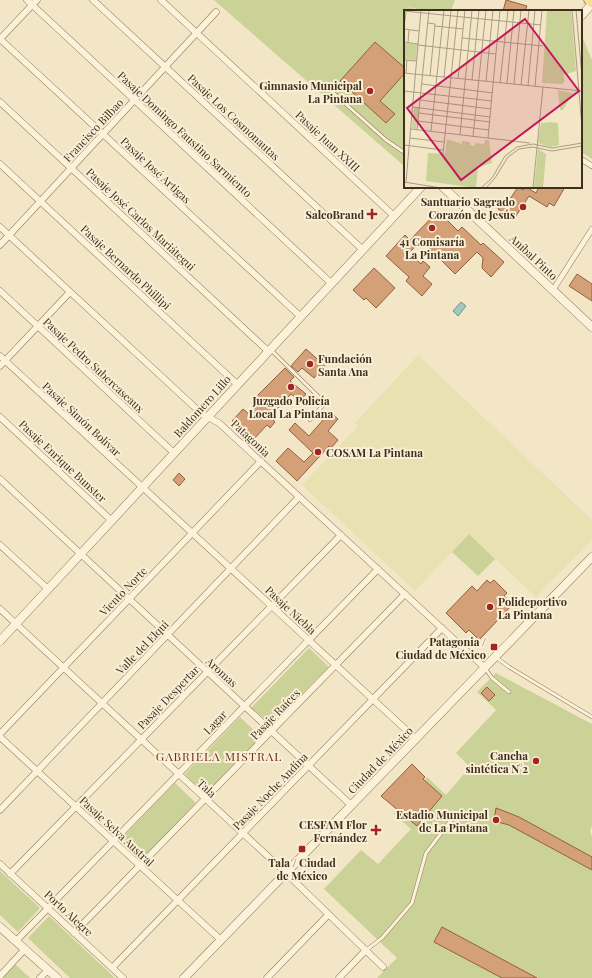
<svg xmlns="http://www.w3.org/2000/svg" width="592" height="978" font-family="'Playfair Display',serif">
<rect width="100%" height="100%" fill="#f2e6c6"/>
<path fill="#e9e1b2" d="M 418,355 L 592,520 L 592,540 L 536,597 L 469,534 L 415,591 L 302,485 L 358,426 L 355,423 Z"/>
<path fill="#cad298" d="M 214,0 L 455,0 L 451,11 L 423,11 L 401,4 L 420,11 L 405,11 L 405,163 L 403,165 Z
M 582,36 L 592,60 L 592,159 L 581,152 Z
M 469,534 L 495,559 L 478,576 L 452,552 Z
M 309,648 L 329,667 L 271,725 L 251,708 Z
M 496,673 L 592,724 L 592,826 L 590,831 L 592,837 L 592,978 L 377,978 L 397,958 L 324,889 L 361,850 L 378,864 L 411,829 L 393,813 L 427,777 L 446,795 L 470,767 L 456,753 L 496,710 L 477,692 Z
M 240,717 L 261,737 L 205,794 L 185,774 Z
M 175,783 L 196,803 L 140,861 L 119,841 Z
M 0,871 L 40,908 L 18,932 L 0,915 Z
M 49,916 L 115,978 L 70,978 L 28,938 Z
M 15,964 L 30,978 L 2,978 Z"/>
<path fill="#a7c6bd" stroke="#6d958c" d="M 461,302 L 466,306 L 458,316 L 453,311 Z"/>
<path fill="#d4a078" stroke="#92603c" d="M 506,0 L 527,6 L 525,11 L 503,11 Z
M 375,42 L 405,68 L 405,73 L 380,101 L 395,114 L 386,123 L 340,81 Z
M 518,187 L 523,190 L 526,187 L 536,193 L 539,187 L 565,187 L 554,206 L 549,203 L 547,207 L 529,196 L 514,219 L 498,209 L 503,200 L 508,202 Z
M 438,211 L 458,231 L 462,227 L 481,245 L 483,243 L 504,262 L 491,277 L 482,268 L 483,258 L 477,252 L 455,274 L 421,240 L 409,253 L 421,264 L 423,261 L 430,267 L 423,276 L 432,284 L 422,296 L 406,281 L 409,277 L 386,256 L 405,235 L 410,240 Z
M 374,268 L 395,288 L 376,308 L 366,298 L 364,300 L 353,290 Z
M 577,274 L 592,284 L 592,301 L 569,286 Z
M 306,349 L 325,366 L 314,378 L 302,368 L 298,372 L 291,366 Z
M 285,368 L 294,377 L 290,381 L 306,394 L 300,401 L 291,394 L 270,417 L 275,422 L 270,428 L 267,425 L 253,440 L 232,421 L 243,409 L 249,414 L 262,400 L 257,396 Z
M 330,412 L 338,419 L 328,431 L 338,440 L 331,448 L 329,446 L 297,481 L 276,461 L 288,448 L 304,462 L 313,453 L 289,430 L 295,423 L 309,436 Z
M 179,473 L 185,479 L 179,486 L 173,480 Z
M 487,580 L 490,583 L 494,580 L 507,593 L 504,596 L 513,604 L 479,640 L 469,630 L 466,633 L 446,613 L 472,586 L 477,591 Z
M 487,687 L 495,695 L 489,701 L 481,693 Z
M 412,764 L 425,777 L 423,779 L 442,796 L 417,826 L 381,796 Z
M 496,808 L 519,817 L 592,857 L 592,870 L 509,825 L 494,821 Z
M 442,927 L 537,978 L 502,978 L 434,942 Z"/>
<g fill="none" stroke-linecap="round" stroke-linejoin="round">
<defs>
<path id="service" d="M 330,90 L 386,140 L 405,153
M 271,350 L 325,403 L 310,420
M 497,658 L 509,667 L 592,717
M 485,668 L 492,678 L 509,692
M 365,951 L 382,938 L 412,903 L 426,853 L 455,815"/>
<path id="pedestrian" d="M 581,159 L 592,166
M 553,290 L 592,229"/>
<path id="minor" d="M 27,0 L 331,283
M 93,0 L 362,249
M 161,0 L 394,216
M 0,39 L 300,316
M 0,39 L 37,0
M 0,102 L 268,351
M 0,164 L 237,384
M 0,227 L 202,414 L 219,423 L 485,668
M 0,245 L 216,12
M 0,291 L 174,453
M 0,356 L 416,739
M 0,366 L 70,292
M 0,417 L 112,521
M 0,479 L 351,805
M 0,545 L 48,589
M 0,609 L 286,873 L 383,967
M 0,734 L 261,461
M 0,737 L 221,940
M 0,810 L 299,497
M 0,864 L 123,978
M 10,874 L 341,535
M 74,933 L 405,594
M 16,941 L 378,569
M 112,968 L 442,628
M 0,976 L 25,949
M 40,978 L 48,970
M 267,978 L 328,915
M 339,978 L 365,951"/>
<path id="tertiary" d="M 581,16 L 592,4
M 443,187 L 592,327
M 0,641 L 421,187
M 0,927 L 57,978
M 184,978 L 592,557"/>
<path id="primary" d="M 589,0 L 592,2"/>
</defs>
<use href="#service" stroke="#907759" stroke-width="4"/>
<use href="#pedestrian" stroke="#907759" stroke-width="6"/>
<use href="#minor" stroke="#907759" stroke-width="7"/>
<use href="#tertiary" stroke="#907759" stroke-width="9"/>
<use href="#primary" stroke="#5e452d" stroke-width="11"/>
<use href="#service" stroke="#fcf2da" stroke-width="3"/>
<use href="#pedestrian" stroke="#fcf2da" stroke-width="5"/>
<use href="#minor" stroke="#fcf2da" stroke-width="6"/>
<use href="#tertiary" stroke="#fcf2da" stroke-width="8"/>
<use href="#primary" stroke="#f8dd9b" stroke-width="10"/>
</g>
<g fill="#a52423" stroke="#f9efd6" stroke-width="1.5">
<circle cx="370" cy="91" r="4"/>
<circle cx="523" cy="207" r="4"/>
<path d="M370 208h4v4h4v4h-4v4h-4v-4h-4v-4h4z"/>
<circle cx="432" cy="228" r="4"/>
<circle cx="310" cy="364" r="4"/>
<circle cx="291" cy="387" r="4"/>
<circle cx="318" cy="452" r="4"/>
<circle cx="490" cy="607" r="4"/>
<rect x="490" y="643" width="8" height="8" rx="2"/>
<circle cx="536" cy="761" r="4"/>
<circle cx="496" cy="820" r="4"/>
<path d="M374 824h4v4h4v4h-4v4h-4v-4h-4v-4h4z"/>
<rect x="298" y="845" width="8" height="8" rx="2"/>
</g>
<g text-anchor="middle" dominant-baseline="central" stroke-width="4" stroke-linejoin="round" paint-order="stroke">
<g font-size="11" font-weight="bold" fill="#3f2f1e" stroke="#f9efd6" text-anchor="end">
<text x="362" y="85">Gimnasio Municipal<tspan x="362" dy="13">La Pintana</tspan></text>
<text x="515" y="201">Santuario Sagrado<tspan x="515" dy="13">Corazón de Jesús</tspan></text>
<text x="364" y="214">SalcoBrand</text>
<text x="432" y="241" text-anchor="middle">41 Comisaría<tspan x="432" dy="13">La Pintana</tspan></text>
<text x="318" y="358" text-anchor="start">Fundación<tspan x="318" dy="13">Santa Ana</tspan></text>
<text x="291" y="400" text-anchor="middle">Juzgado Policía<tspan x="291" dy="13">Local La Pintana</tspan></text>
<text x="326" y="452" text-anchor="start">COSAM La Pintana</text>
<text x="498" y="601" text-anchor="start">Polideportivo<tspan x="498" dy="13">La Pintana</tspan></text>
<text x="486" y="641">Patagonia /<tspan x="486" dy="13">Ciudad de México</tspan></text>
<text x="528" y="755">Cancha<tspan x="528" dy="13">sintética N°2</tspan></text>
<text x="488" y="814">Estadio Municipal<tspan x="488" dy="13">de La Pintana</tspan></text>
<text x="367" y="824">CESFAM Flor<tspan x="367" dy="13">Fernández</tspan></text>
<text x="302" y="862" text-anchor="middle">Tala / Ciudad<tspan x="302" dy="13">de México</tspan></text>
</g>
<g font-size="11" fill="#3f2f1e" stroke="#f9efd6">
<text transform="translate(234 117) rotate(43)">Pasaje Los Cosmonautas</text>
<text transform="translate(93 130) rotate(-47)">Francisco Bilbao</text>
<text transform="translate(185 134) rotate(43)">Pasaje Domingo Faustino Sarmiento</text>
<text transform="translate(328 141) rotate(43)">Pasaje Juan XXIII</text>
<text transform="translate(156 170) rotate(43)">Pasaje José Artigas</text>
<text transform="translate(141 219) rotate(43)">Pasaje José Carlos Mariátegui</text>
<text transform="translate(534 257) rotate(43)">Aníbal Pinto</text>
<text transform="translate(126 267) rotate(43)">Pasaje Bernardo Phillipi</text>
<text transform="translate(94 365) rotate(43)">Pasaje Pedro Subercaseaux</text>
<text transform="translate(202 406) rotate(-48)">Baldomero Lillo</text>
<text transform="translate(82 419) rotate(43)">Pasaje Simón Bolívar</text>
<text transform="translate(251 438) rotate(43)">Patagonia</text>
<text transform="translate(63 461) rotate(43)">Pasaje Enrique Bunster</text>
<text transform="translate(123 591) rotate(-46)">Viento Norte</text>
<text transform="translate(291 610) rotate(43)">Pasaje Niebla</text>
<text transform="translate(142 647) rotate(-46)">Valle del Elqui</text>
<text transform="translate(222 672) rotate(43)">Aromas</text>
<text transform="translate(168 697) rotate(-46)">Pasaje Despertar</text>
<text transform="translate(275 714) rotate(-46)">Pasaje Raíces</text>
<text transform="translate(215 722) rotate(-46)">Lagar</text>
<text transform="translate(380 760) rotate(-46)">Ciudad de México</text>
<text transform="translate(207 788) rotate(43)">Tala</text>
<text transform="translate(270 791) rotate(-46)">Pasaje Noche Andina</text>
<text transform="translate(117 831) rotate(43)">Pasaje Selva Austral</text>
<text transform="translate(69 913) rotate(43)">Porto Alegre</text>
</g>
<g font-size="12" letter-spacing="1" fill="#702d19" stroke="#f9efd6">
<text x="219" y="756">GABRIELA MISTRAL</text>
</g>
</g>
<g transform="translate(404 10)">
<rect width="178" height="178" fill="#f2e6c6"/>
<path d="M 143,0 L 167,0 L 172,61 L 159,65 L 161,71 L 158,74 L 138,73 ZM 0,33 L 13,34 L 12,50 L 0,49 ZM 154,80 L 169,83 L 159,100 L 156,100 ZM 10,98 L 15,98 L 12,119 L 8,118 ZM 146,112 L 154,113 L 155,135 L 146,137 L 134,133 L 137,113 ZM 43,129 L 58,134 L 58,131 L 66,132 L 66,135 L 71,136 L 71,133 L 80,134 L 81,130 L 85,130 L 88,153 L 74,157 L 72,178 L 22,171 L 24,143 L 41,144 ZM 134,139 L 142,144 L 139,178 L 130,178 Z" fill="#cad298"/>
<path fill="none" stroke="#aa9d83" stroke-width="1" d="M 168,0 L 178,117M 172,0 L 178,67M 0,1 L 137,15M 24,13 L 31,14 L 26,66M 31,16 L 59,19M 0,17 L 2,2M 0,19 L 15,21M 58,28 L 139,36M 0,32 L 14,34M 4,33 L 5,20M 14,35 L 92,44M 0,50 L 13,51M 0,63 L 178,81M 2,63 L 3,50M 40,67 L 47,0M 54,69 L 61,0M 68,70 L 75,0M 82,71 L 89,0M 96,73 L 104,0M 103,73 L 110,0M 18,74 L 89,83M 110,74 L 117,0M 117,75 L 125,0M 124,76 L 131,0M 131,76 L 138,0M 0,81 L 88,91M 16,90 L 87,99M 9,97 L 86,107M 15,103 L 86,112M 14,111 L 85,120M 7,119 L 126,133M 13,120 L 25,0M 27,121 L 40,0M 56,125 L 68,0M 69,127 L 82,0M 6,128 L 40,132M 84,128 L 96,0M 0,135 L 39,140M 39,144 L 54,0M 0,172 L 37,178M 2,172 L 17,0M 77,178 L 88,168 L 101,146 L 113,137 L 129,134 L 148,138 L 178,133M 82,178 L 91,168 L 104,147 L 115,139 L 129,137 L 148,141 L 178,136M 129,178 L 139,77"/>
<path fill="#c2185b" fill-opacity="0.15" stroke="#c2185b" stroke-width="2" d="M 121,9 L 175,81 L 57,170 L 3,98 Z"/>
<rect width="178" height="178" fill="none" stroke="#3f2f1e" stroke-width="2"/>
</g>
</svg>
